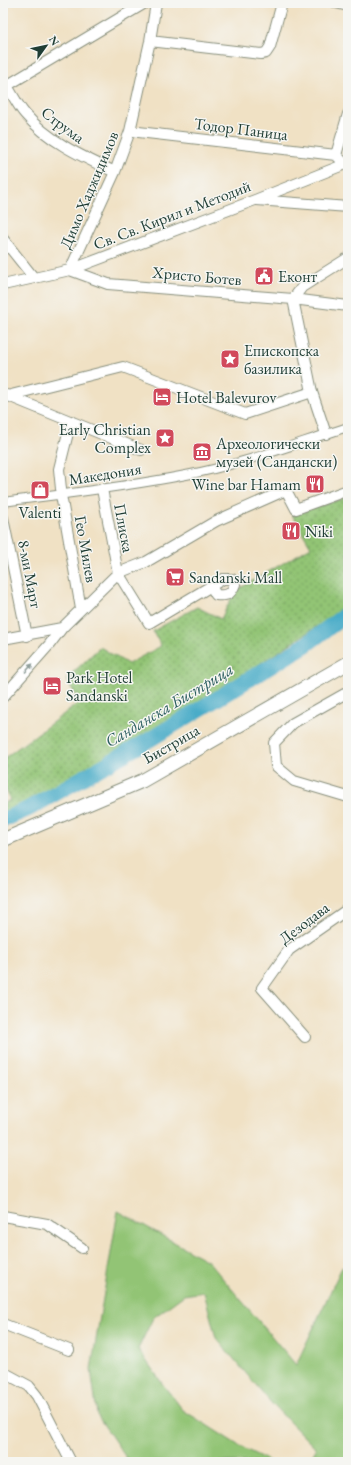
<svg xmlns="http://www.w3.org/2000/svg" width="351" height="1465" font-family="'EB Garamond',serif">
<defs>
<pattern id="park-dots" width="8" height="8" patternUnits="userSpaceOnUse"><rect width="8" height="8" fill="#92c475"/><path d="M2 2h.1M6 6h.1" fill="none" stroke="#77a061" stroke-width="1.8" stroke-linecap="round"/></pattern>
</defs>
<rect width="100%" height="100%" fill="#f6f6f2"/>
<filter id="ink" filterUnits="userSpaceOnUse"><feTurbulence type="fractalNoise" baseFrequency=".025" numOctaves="2"/><feDisplacementMap in="SourceGraphic" scale="8" xChannelSelector="R" yChannelSelector="G"/><feConvolveMatrix kernelMatrix="1 2 1 2 8 2 1 2 1" color-interpolation-filters="sRGB"/></filter>
<filter id="wash" filterUnits="userSpaceOnUse"><feTurbulence type="fractalNoise" baseFrequency=".012" numOctaves="4" result="noise"/><feDisplacementMap in="SourceGraphic" scale="16" xChannelSelector="R" yChannelSelector="G"/><feGaussianBlur stdDeviation="0.9" result="paint"/><feColorMatrix in="noise" values="0 0 0 0 0 0 0 0 0 0 0 0 0 0 0 0 0 1.4 0 .05"/><feComposite in="paint" operator="in"/></filter>
<g filter="url(#wash)">
<rect width="100%" height="100%" fill="#f0e1c4"/>
<path fill="#92c475" stroke="#588054" d="M 118,1211 L 208,1261 L 296,1365 L 342,1267 L 348,1271 L 348,1462 L 309,1462 L 316,1449 L 273,1405 L 216,1338 L 204,1292 L 184,1295 L 153,1318 L 138,1349 L 164,1386 L 183,1410 L 241,1447 L 271,1462 L 129,1462 L 97,1415 L 91,1369 Z"/>
<path fill="url(#park-dots)" stroke="#588054" d="M 348,497 L 348,606 L 176,719 L 15,810 L 3,816 L 3,804 L 10,800 L 3,782 L 3,759 L 80,702 L 66,679 L 100,647 L 128,664 L 161,646 L 153,631 L 197,607 L 221,619 L 235,591 L 311,547 L 292,515 Z"/>
<g fill="none" stroke-linecap="round" stroke-linejoin="round">
<path stroke="#49acc8" stroke-width="16" d="M 3,820 L 28,809 L 144,743 L 304,646 L 348,613"/>
</g>
</g>
<g filter="url(#ink)">
<g fill="none" stroke-linecap="round" stroke-linejoin="round">
<defs>
<path id="pedestrian" d="M 3,502 C 64,494 125,487 186,475 C 241,465 294,444 348,427"/>
<path id="minor" d="M 156,3 L 150,41 L 130,131 L 115,172 L 70,270 L 108,284 L 293,299 L 348,306
M 336,3 L 348,6
M 150,41 L 261,54 L 266,53 L 270,47 L 282,3
M 7,86 C 13,95 18,106 25,114 C 49,142 83,157 115,172
M 3,88 L 145,3
M 130,131 L 336,155 L 345,164
M 336,155 L 348,114
M 257,200 L 348,207
M 3,239 L 34,278
M 3,285 L 70,270 L 255,200 L 348,163
M 6,395 L 141,450
M 3,397 L 123,367 L 245,414 L 312,392
M 326,434 L 312,392 L 293,299 L 302,287 L 348,258
M 61,489 L 59,469 L 71,421
M 102,489 L 118,573 L 149,623 L 223,579 L 232,579 L 235,584 C 231,595 227,596 216,595 L 211,586
M 61,495 L 81,609
M 3,518 L 27,636
M 3,639 L 62,628
M 348,692 L 293,723 L 274,743 L 276,766 L 294,781 L 348,797
M 3,697 L 49,645 L 62,628 L 118,573 L 146,562 L 216,521 L 286,490 L 296,509 L 348,490
M 305,1037 L 262,988 L 289,950 L 348,909
M 3,1216 L 47,1224 L 82,1248
M 3,1324 L 69,1350
M 3,1372 L 29,1386 L 37,1396 L 71,1462"/>
<path id="tertiary" d="M 3,840 L 142,781 L 348,663"/>
</defs>
<use href="#pedestrian" stroke="#888f7c" stroke-width="10"/>
<use href="#minor" stroke="#888f7c" stroke-width="12"/>
<use href="#tertiary" stroke="#888f7c" stroke-width="15"/>
<use href="#pedestrian" stroke="#fff" stroke-width="8"/>
<use href="#minor" stroke="#fff" stroke-width="10"/>
<use href="#tertiary" stroke="#fff" stroke-width="13"/>
</g>
<defs><path id="oneway-solid" d="M-6-.8H1V-3.2L6.5 0L1 3.2V.8H-6Z"/></defs>
<use fill="#8f9e9a" href="#oneway-solid" transform="translate(29 668) rotate(-48)"/>
</g>
<defs>
<symbol id="civic-square" viewBox="-11 -11 22 22"><rect x="-9" y="-9" width="18" height="18" rx="4" fill="#d1495b" stroke="#f6f6f2"/><path d="M-.6-6.5H3V-4.5H.6V-3L4-1V1h2V6H-6V1h2V-1L-.6-3ZM-1.2 2.5V6h2.4V2.5Z" fill="#fff"/></symbol>
<symbol id="sight-square" viewBox="-11 -11 22 22"><rect x="-9" y="-9" width="18" height="18" rx="4" fill="#d1495b" stroke="#f6f6f2"/><path d="M0-6L1.8-2.2L6-1.7L2.9 1.2L3.7 5.4L0 3.3L-3.7 5.4L-2.9 1.2L-6-1.7L-1.8-2.2Z" fill="#fff"/></symbol>
<symbol id="hotel-square" viewBox="-11 -11 22 22"><rect x="-9" y="-9" width="18" height="18" rx="4" fill="#d1495b" stroke="#f6f6f2"/><path d="M-6-4.5h1.5V1H6V5H4.5V3h-9V5H-6ZM-4 0a1.8 1.8 0 1 1 3.6 0ZM.5 0V-2.5h3Q6-2.5 6 0Z" fill="#fff"/></symbol>
<symbol id="museum-square" viewBox="-11 -11 22 22"><rect x="-9" y="-9" width="18" height="18" rx="4" fill="#d1495b" stroke="#f6f6f2"/><path d="M0-6L6-3V-2H-6V-3ZM-5-1h2V3h-2ZM-1-1h2V3h-2ZM3-1h2V3H3ZM-6 4H6V6H-6Z" fill="#fff"/></symbol>
<symbol id="restaurant-square" viewBox="-11 -11 22 22"><rect x="-9" y="-9" width="18" height="18" rx="4" fill="#d1495b" stroke="#f6f6f2"/><path d="M-5-6h1v4h1v-4h1v4h1v-4h1v5L-1.5 .5V6h-2V.5L-5-1ZM5-6V6H3V1.5H1.5Q1.5-4 5-6Z" fill="#fff"/></symbol>
<symbol id="shop-square" viewBox="-11 -11 22 22"><rect x="-9" y="-9" width="18" height="18" rx="4" fill="#d1495b" stroke="#f6f6f2"/><path d="M-5-2.5h2.3a2.7 3.5 0 0 1 5.4 0H5L5.5 6h-11ZM-1.5-2.5h3a1.5 2.3 0 0 0-3 0Z" fill="#fff"/></symbol>
<symbol id="supermarket-square" viewBox="-11 -11 22 22"><rect x="-9" y="-9" width="18" height="18" rx="4" fill="#d1495b" stroke="#f6f6f2"/><path d="M-6-5.5h2.5l.6 2H6L4.5 2H-2.5L-4.4-4H-6ZM-1.5 3.2a1.3 1.3 0 1 0 .1 0ZM3 3.2a1.3 1.3 0 1 0 .1 0Z" fill="#fff"/></symbol>
</defs>
<g fill-rule="evenodd">
<use href="#civic-square" x="253" y="265" width="22" height="22"/>
<use href="#sight-square" x="219" y="348" width="22" height="22"/>
<use href="#hotel-square" x="151" y="386" width="22" height="22"/>
<use href="#sight-square" x="154" y="427" width="22" height="22"/>
<use href="#museum-square" x="191" y="441" width="22" height="22"/>
<use href="#restaurant-square" x="304" y="473" width="22" height="22"/>
<use href="#shop-square" x="29" y="479" width="22" height="22"/>
<use href="#restaurant-square" x="280" y="520" width="22" height="22"/>
<use href="#supermarket-square" x="164" y="566" width="22" height="22"/>
<use href="#hotel-square" x="41" y="675" width="22" height="22"/>
</g>
<g text-anchor="middle" dominant-baseline="central" stroke-width="3" stroke-linejoin="round" paint-order="stroke">
<g font-size="16" fill="#1f3d34" stroke="#f6f6f2">
<text transform="translate(63 125) rotate(37)">Струма</text>
<text transform="translate(241 129) rotate(7)">Тодор Паница</text>
<text transform="translate(89 190) rotate(-67)">Димо Хаджидимов</text>
<text transform="translate(172 215) rotate(-21)">Св. Св. Кирил и Методий</text>
<text transform="translate(197 276) rotate(5)">Христо Ботев</text>
<text transform="translate(105 474) rotate(-9)">Македония</text>
<text transform="translate(124 528) rotate(79)">Плиска</text>
<text transform="translate(86 549) rotate(80)">Гео Милев</text>
<text transform="translate(30 574) rotate(79)">8-ми Март</text>
<text transform="translate(171 744) rotate(-30)">Бистрица</text>
<text transform="translate(304 923) rotate(-37)">Дезодава</text>
</g>
<g font-size="16" fill="#1f3d34" stroke="#f6f6f2" text-anchor="start">
<text x="278" y="276">Еконт</text>
<text x="244" y="350">Епископска<tspan x="244" dy="18">базилика</tspan></text>
<text x="176" y="397">Hotel Balevurov</text>
<text x="151" y="429" text-anchor="end">Early Christian<tspan x="151" dy="18">Complex</tspan></text>
<text x="216" y="443">Археологически<tspan x="216" dy="18">музей (Сандански)</tspan></text>
<text x="301" y="484" text-anchor="end">Wine bar Hamam</text>
<text x="40" y="512" text-anchor="middle">Valenti</text>
<text x="305" y="531">Niki</text>
<text x="189" y="577">Sandanski Mall</text>
<text x="66" y="677">Park Hotel<tspan x="66" dy="18">Sandanski</tspan></text>
</g>
<g font-size="17" font-style="italic" fill="#2c5e60" stroke="#f6f6f2">
<text transform="translate(169 705) rotate(-31)">Санданска Бистрица</text>
</g>
</g>
<rect width="351" height="1465" fill="none" stroke="#f6f6f2" stroke-width="16"/>
<g transform="translate(46 46) rotate(57)" stroke="#f6f6f2" stroke-width="3" paint-order="stroke">
<path d="M0-3L7 15L0 10L-7 15Z" fill="#1f3d34"/>
<text y="-6" font-size="11" font-weight="bold" text-anchor="middle" fill="#1f3d34">N</text>
</g>
</svg>
